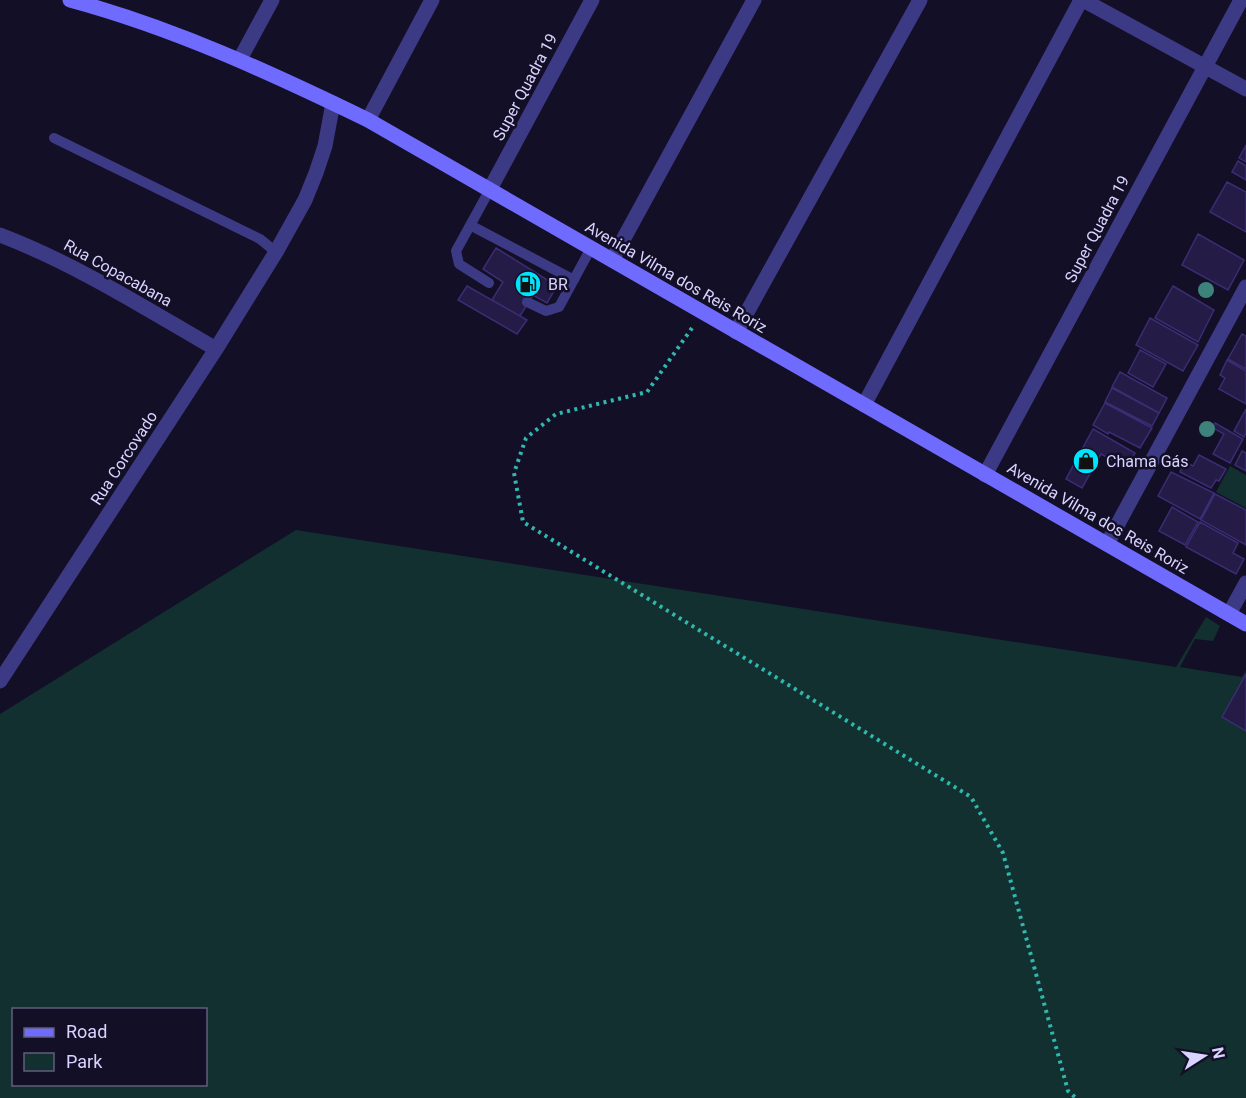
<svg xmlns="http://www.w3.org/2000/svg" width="1246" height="1098" font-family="Roboto,sans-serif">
<rect width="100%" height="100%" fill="#130f26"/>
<path fill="#12302f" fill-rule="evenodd" d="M 1230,466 L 1246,475 L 1246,508 L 1216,492 Z
M 296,530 L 1176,667 L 1206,617 L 1220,626 L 1213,641 L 1195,639 L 1180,667 L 1242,677 L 1246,670 L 1244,677 L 1246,677 L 1246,1098 L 0,1098 L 0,714 ZM 14,1010 L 206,1010 L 206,1084 L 14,1084 Z"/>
<path fill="#241b47" stroke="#3b2d73" stroke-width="1.5" d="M 1246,145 L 1246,162 L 1239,158 Z
M 1238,161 L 1246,166 L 1246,180 L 1232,172 Z
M 1227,182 L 1246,192 L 1246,232 L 1210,212 Z
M 1198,234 L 1244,260 L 1228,290 L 1182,265 Z
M 496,248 L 557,286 L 547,303 L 533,295 L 520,316 L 492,300 L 503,282 L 483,269 Z
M 467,286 L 527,320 L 517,334 L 458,300 Z
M 1173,286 L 1214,310 L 1198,342 L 1155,318 Z
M 1150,318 L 1198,345 L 1183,371 L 1136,345 Z
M 1242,334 L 1246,336 L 1246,369 L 1228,359 Z
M 1140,350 L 1166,364 L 1153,387 L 1128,373 Z
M 1227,360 L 1246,371 L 1246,404 L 1219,389 L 1225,378 L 1220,375 Z
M 1120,372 L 1167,398 L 1159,413 L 1112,387 Z
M 1112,388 L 1159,413 L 1152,426 L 1105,402 Z
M 1105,403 L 1152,428 L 1140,448 L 1109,432 L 1108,434 L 1093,425 Z
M 1246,409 L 1246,433 L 1244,437 L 1234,431 Z
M 1215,423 L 1243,439 L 1230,463 L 1213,454 L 1224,434 L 1213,428 Z
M 1093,429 L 1135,453 L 1127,468 L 1101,454 L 1082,488 L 1066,479 Z
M 1242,451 L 1246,453 L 1246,471 L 1235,465 Z
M 1199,455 L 1226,469 L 1219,481 L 1216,480 L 1211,488 L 1180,472 L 1185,462 L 1193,466 Z
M 1171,472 L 1214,493 L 1200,519 L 1158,496 Z
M 1215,494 L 1246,510 L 1246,545 L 1201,520 Z
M 1172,507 L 1198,522 L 1185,545 L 1159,531 Z
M 1200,522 L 1238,543 L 1233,553 L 1244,559 L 1236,574 L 1186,547 Z
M 1246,674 L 1246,731 L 1222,717 Z"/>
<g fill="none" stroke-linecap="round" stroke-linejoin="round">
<path stroke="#2fb8b0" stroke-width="4" stroke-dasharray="3 4.5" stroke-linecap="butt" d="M 692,328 L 647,392 L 556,414 L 526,438 L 514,473 L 523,522 L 971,797 L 1003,853 L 1068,1091 L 1076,1098"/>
<path stroke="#3d3a85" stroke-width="10" d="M 54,138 L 260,239 L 276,252
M 470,225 L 574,280
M 489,283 L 459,264 L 456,251 L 489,191
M 527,302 L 546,311 L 559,307 L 591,248"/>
<path stroke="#3d3a85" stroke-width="15" d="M 1083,0 L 1246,89
M 240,59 L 272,0
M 368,120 L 432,0
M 489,191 L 592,0
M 0,235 C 76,264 145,308 216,349
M 612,260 L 754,0
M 736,332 L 920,0
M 864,405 L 1081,0
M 985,475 L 1241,0
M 1107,544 L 1246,287
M 1229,614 L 1246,583
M 0,681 L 216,349 L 276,252 L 305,200 L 316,173 L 325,146 L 333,103"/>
<path stroke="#6f6bff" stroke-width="15" d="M 70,0 C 174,28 271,73 368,120 L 1246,624"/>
</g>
<g fill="#3d827b">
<circle cx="1206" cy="290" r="8"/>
<circle cx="1207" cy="429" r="8"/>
</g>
<defs>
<symbol id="fuel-disc" viewBox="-11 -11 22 22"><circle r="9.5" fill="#00e5ff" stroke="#130f26"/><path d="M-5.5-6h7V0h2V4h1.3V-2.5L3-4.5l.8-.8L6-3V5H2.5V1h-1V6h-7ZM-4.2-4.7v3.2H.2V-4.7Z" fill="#111"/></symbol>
<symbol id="shop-disc" viewBox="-11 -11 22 22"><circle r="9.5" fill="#00e5ff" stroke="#130f26"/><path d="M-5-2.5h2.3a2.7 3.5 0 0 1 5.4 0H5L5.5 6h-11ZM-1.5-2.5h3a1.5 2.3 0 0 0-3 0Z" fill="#111"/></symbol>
</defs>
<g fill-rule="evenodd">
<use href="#fuel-disc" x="513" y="269" width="30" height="30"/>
<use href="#shop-disc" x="1071" y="446" width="30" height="30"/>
</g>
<g text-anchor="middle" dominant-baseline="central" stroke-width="5" stroke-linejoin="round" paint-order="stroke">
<g font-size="16" fill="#d9d4ff" stroke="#130f26">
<text transform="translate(525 87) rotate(-62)">Super Quadra 19</text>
<text transform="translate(1097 229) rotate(-62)">Super Quadra 19</text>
<text transform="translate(118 273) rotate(29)">Rua Copacabana</text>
<text transform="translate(676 277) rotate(30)">Avenida Vilma dos Reis Roriz</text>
<text transform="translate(124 458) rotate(-57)">Rua Corcovado</text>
<text transform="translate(1098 518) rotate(30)">Avenida Vilma dos Reis Roriz</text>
</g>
<g font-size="16" fill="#d9d4ff" stroke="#130f26" text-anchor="start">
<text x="548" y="284">BR</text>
<text x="1106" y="461">Chama Gás</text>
</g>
</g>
<rect x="12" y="1008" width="195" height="78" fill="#130f26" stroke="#625e7d" stroke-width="1.5"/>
<rect x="24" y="1028" width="30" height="9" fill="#6f6bff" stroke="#625e7d" stroke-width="1.5"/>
<text x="66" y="1038" font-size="18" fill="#d9d4ff">Road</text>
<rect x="24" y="1053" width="30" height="18" fill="#12302f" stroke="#625e7d" stroke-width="1.5"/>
<text x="66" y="1068" font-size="18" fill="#d9d4ff">Park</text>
<g transform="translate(1204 1056) rotate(78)" stroke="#130f26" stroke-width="4.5" paint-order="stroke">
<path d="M0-4.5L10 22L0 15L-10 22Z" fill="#d9d4ff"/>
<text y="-9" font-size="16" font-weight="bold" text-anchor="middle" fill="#d9d4ff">N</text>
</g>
</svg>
